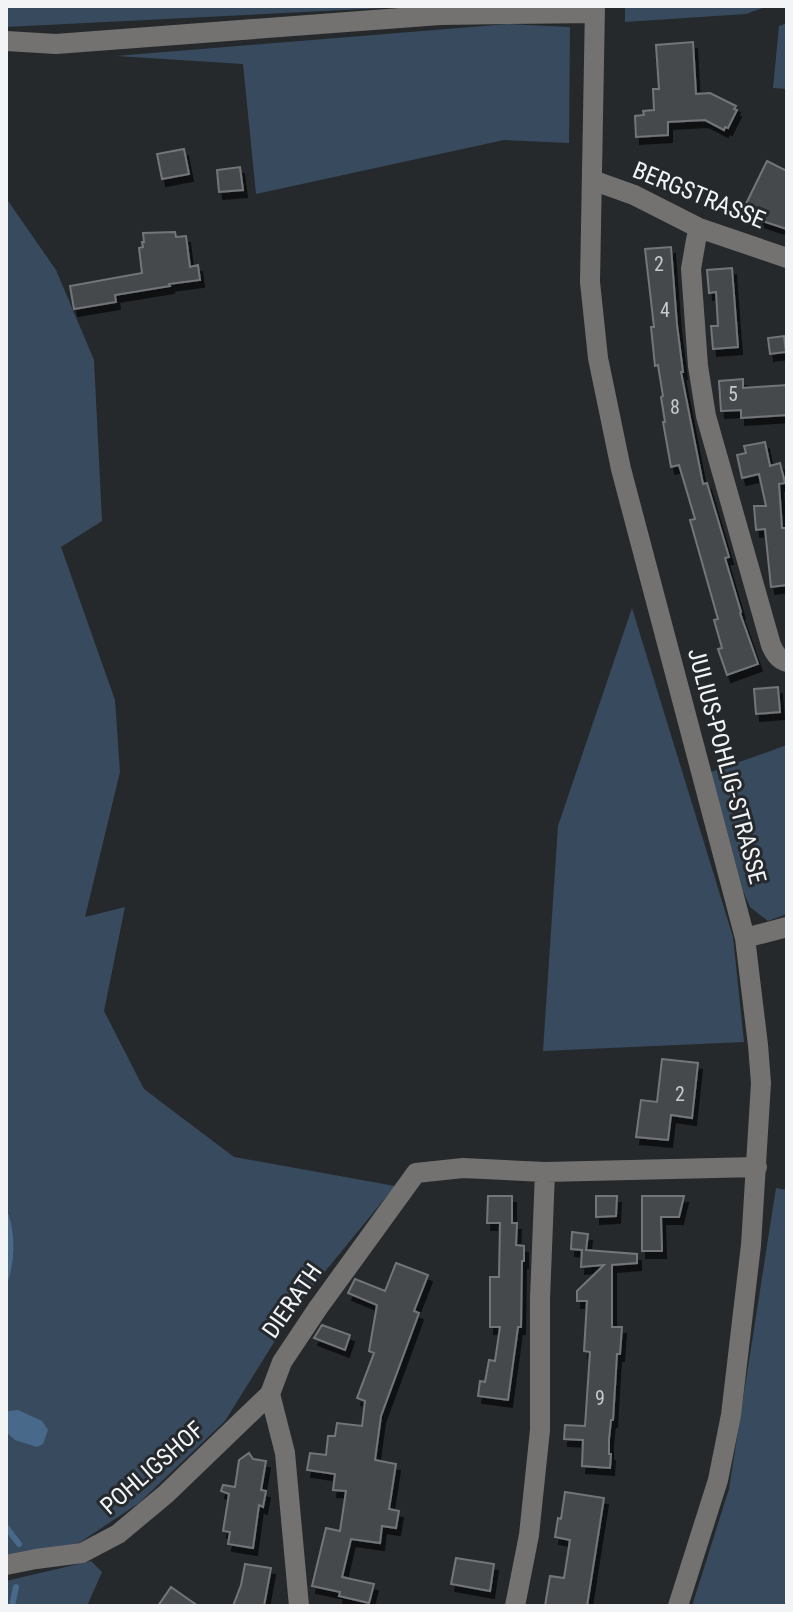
<svg xmlns="http://www.w3.org/2000/svg" width="793" height="1612" font-family="'Roboto Condensed',sans-serif">
<defs>
<filter id="shadow"><feDropShadow dx="4" dy="7" stdDeviation="0" flood-color="#0009"/></filter>
</defs>
<rect width="100%" height="100%" fill="#26292c"/>
<path fill="#374a5e" d="M 6,6 L 424,6 L 6,27 Z
M 625,6 L 768,6 L 746,14 L 625,22 Z
M 787,23 L 787,89 L 773,88 L 779,26 Z
M 508,24 L 570,27 L 569,143 L 504,140 L 256,194 L 243,64 L 116,56 Z
M 6,198 L 56,270 L 94,360 L 102,521 L 61,547 L 115,700 L 120,772 L 85,917 L 125,907 L 104,1011 L 144,1089 L 234,1157 L 395,1186 L 296,1307 L 225,1421 L 139,1503 L 79,1543 L 6,1556 Z
M 632,608 L 733,937 L 744,1042 L 543,1051 L 558,826 Z
M 787,745 L 787,914 L 768,921 L 750,907 L 743,891 L 711,772 Z
M 776,1188 L 787,1190 L 787,1606 L 692,1606 L 729,1489 Z
M 91,1561 L 102,1572 L 87,1606 L 6,1606 L 6,1581 Z"/>
<path fill="#49698b" d="M 18,1410 L 42,1421 L 48,1430 L 43,1444 L 37,1447 L 15,1440 L 6,1432 L 6,1414 L 8,1411 Z"/>
<g fill="none" stroke-linecap="round" stroke-linejoin="round">
<path stroke="#49698b" stroke-width="6" d="M 6,1216 C 12,1237 12,1257 6,1278
M 6,1527 L 19,1544
M 12,1606 L 16,1587"/>
</g>
<path fill="#45494c" stroke="#727579" stroke-width="2" filter="url(#shadow)" d="M 693,42 L 696,94 L 710,93 L 736,106 L 734,109 L 737,110 L 728,128 L 725,127 L 724,130 L 705,120 L 668,122 L 668,135 L 636,137 L 635,116 L 644,115 L 643,111 L 654,110 L 653,89 L 659,89 L 656,45 Z
M 184,149 L 189,174 L 162,179 L 157,154 Z
M 767,161 L 787,171 L 787,229 L 741,214 Z
M 240,167 L 243,190 L 219,192 L 217,170 Z
M 175,232 L 176,237 L 186,236 L 190,267 L 198,265 L 200,280 L 169,284 L 170,286 L 115,295 L 116,302 L 74,309 L 70,286 L 142,273 L 139,248 L 143,247 L 142,242 L 144,242 L 143,233 Z
M 671,247 L 677,325 L 683,372 L 681,372 L 703,484 L 707,483 L 729,557 L 725,558 L 741,612 L 740,613 L 758,664 L 727,675 L 718,649 L 722,648 L 714,620 L 718,619 L 690,520 L 695,519 L 679,465 L 671,467 L 663,422 L 665,422 L 661,397 L 663,396 L 658,365 L 655,366 L 651,327 L 654,327 L 645,249 Z
M 732,268 L 738,347 L 713,349 L 711,326 L 718,326 L 716,292 L 709,293 L 707,270 Z
M 784,336 L 786,352 L 770,354 L 768,338 Z
M 743,379 L 743,388 L 787,385 L 787,415 L 741,418 L 741,410 L 721,411 L 719,381 Z
M 765,442 L 770,466 L 780,463 L 785,483 L 779,484 L 782,528 L 787,528 L 787,585 L 771,587 L 765,529 L 756,530 L 754,506 L 766,506 L 759,474 L 742,478 L 737,455 L 746,453 L 744,446 Z
M 778,687 L 780,712 L 756,714 L 754,689 Z
M 662,1059 L 698,1063 L 692,1118 L 671,1115 L 668,1140 L 636,1137 L 641,1100 L 657,1102 Z
M 488,1196 L 512,1196 L 512,1223 L 517,1223 L 516,1245 L 524,1246 L 524,1261 L 522,1261 L 521,1327 L 518,1327 L 508,1400 L 478,1396 L 480,1381 L 485,1382 L 489,1360 L 495,1361 L 500,1327 L 490,1327 L 490,1277 L 499,1277 L 500,1223 L 487,1223 Z
M 596,1196 L 617,1196 L 616,1216 L 596,1217 Z
M 642,1196 L 684,1196 L 679,1217 L 661,1217 L 662,1251 L 642,1251 Z
M 572,1232 L 588,1234 L 586,1250 L 637,1254 L 637,1263 L 612,1265 L 612,1327 L 622,1327 L 620,1354 L 617,1354 L 613,1420 L 611,1420 L 609,1439 L 609,1454 L 611,1454 L 610,1468 L 582,1466 L 583,1440 L 564,1439 L 565,1425 L 585,1426 L 590,1352 L 584,1351 L 587,1301 L 577,1301 L 577,1291 L 604,1265 L 581,1267 L 582,1250 L 571,1249 Z
M 396,1263 L 428,1275 L 414,1311 L 419,1313 L 381,1416 L 375,1460 L 396,1464 L 389,1509 L 399,1511 L 396,1528 L 382,1526 L 380,1543 L 351,1539 L 342,1577 L 374,1584 L 369,1603 L 339,1596 L 340,1592 L 312,1586 L 326,1528 L 340,1531 L 346,1491 L 333,1490 L 335,1474 L 307,1470 L 310,1453 L 326,1455 L 328,1436 L 335,1436 L 337,1423 L 362,1426 L 365,1401 L 357,1398 L 374,1353 L 369,1351 L 377,1305 L 348,1293 L 355,1279 L 385,1291 Z
M 322,1325 L 350,1335 L 345,1350 L 314,1338 Z
M 249,1453 L 253,1459 L 266,1461 L 261,1490 L 266,1491 L 263,1507 L 259,1505 L 253,1548 L 228,1544 L 230,1532 L 223,1531 L 229,1494 L 221,1491 L 223,1485 L 235,1487 L 239,1460 Z
M 565,1492 L 604,1498 L 587,1606 L 545,1606 L 550,1576 L 564,1578 L 570,1540 L 555,1537 L 558,1518 L 561,1519 Z
M 456,1558 L 494,1564 L 490,1591 L 451,1584 Z
M 245,1564 L 271,1568 L 264,1606 L 233,1606 L 241,1585 Z
M 171,1587 L 198,1606 L 158,1606 Z"/>
<g fill="none" stroke-linecap="round" stroke-linejoin="round">
<path stroke="#747271" stroke-width="20" d="M 595,6 L 590,282 L 598,358 L 621,469 L 745,938 L 758,1045 L 761,1083 L 751,1245 L 731,1415 L 718,1480 L 678,1606
M 6,41 L 56,44 L 440,15 L 595,13
M 592,180 L 634,195 L 699,228 L 787,258
M 699,228 L 696,240 L 691,269 L 698,366 L 706,416 L 771,645 C 774,652 778,660 787,662
M 745,938 L 787,927
M 6,1565 L 36,1559 L 82,1553 L 118,1534 L 166,1494 L 270,1394
M 299,1606 L 285,1453 L 270,1394 L 282,1362 L 318,1308 L 416,1173 L 463,1168 L 545,1172 L 757,1167
M 515,1606 L 529,1535 L 540,1430 L 540,1299 L 545,1172"/>
</g>
<g text-anchor="middle" dominant-baseline="central" stroke-width="6" stroke-linejoin="round" paint-order="stroke">
<g font-size="20" fill="#c7c9cc">
<text x="659" y="264">2</text>
<text x="665" y="310">4</text>
<text x="733" y="394">5</text>
<text x="675" y="407">8</text>
<text x="680" y="1094">2</text>
<text x="600" y="1398">9</text>
</g>
<g font-size="24" fill="#f2f4f6" stroke="#26292c">
<text transform="translate(699 195) rotate(22)">BERGSTRASSE</text>
<text transform="translate(727 766) rotate(75)">JULIUS-POHLIG-STRASSE</text>
<text transform="translate(292 1301) rotate(-55)">DIERATH</text>
<text transform="translate(152 1468) rotate(-41)">POHLIGSHOF</text>
</g>
</g>
<rect width="793" height="1612" fill="none" stroke="#f2f4f6" stroke-width="16"/>
</svg>
